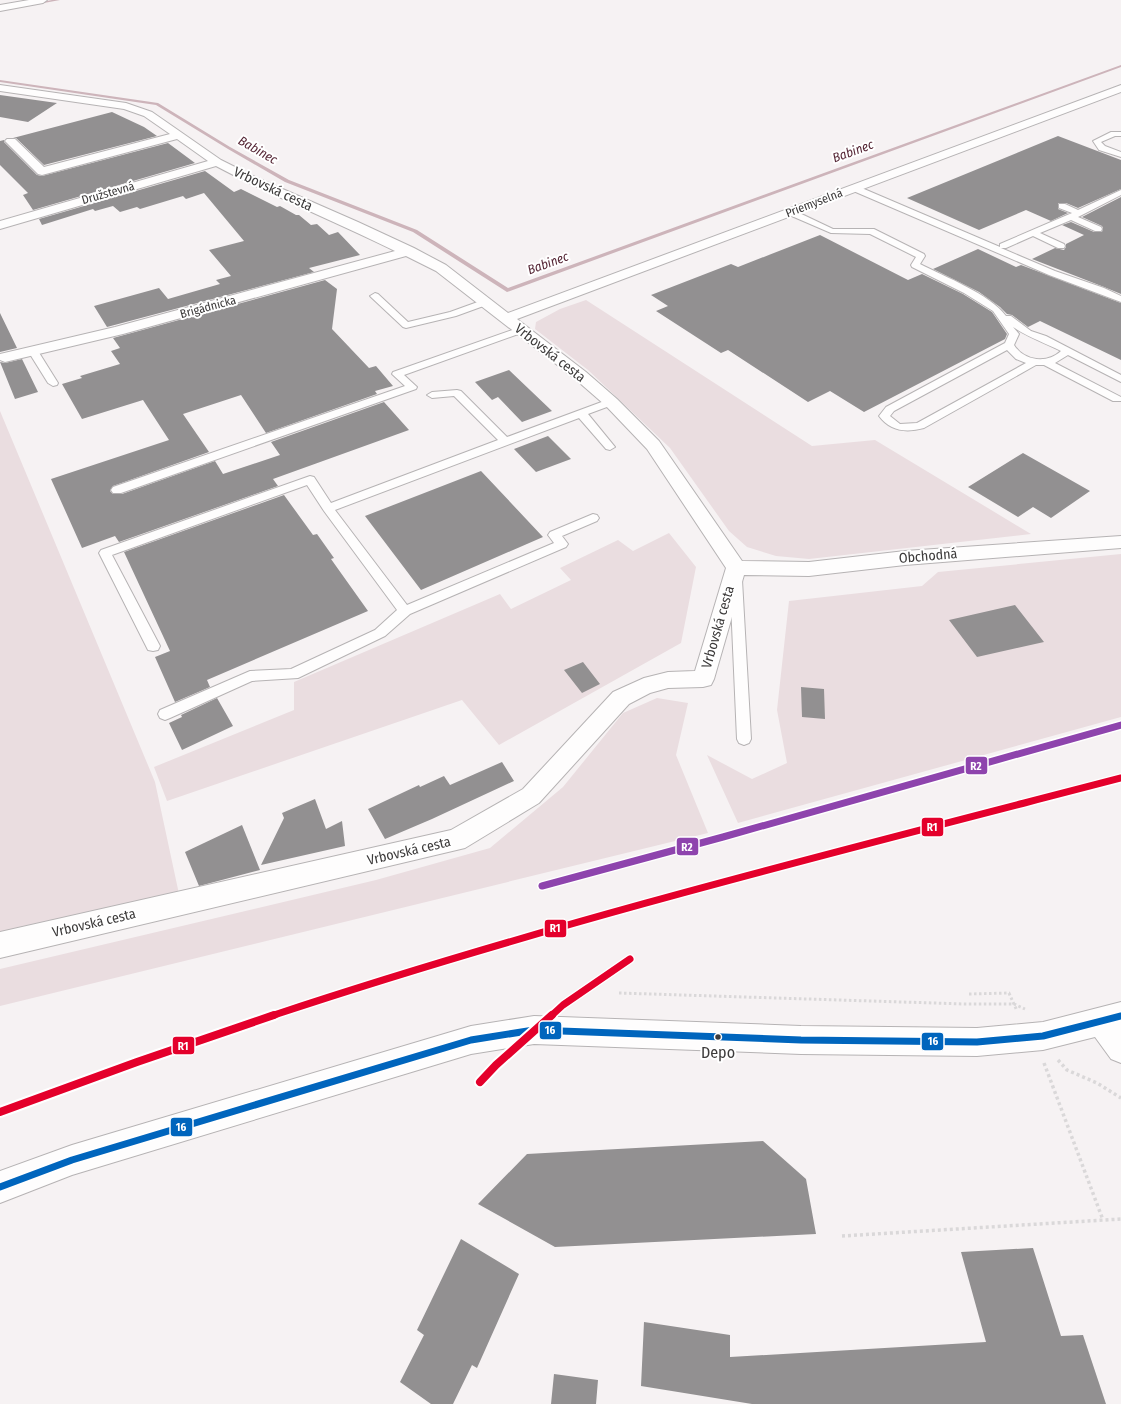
<svg xmlns="http://www.w3.org/2000/svg" width="1121" height="1404" font-family="'Fira Sans Condensed',sans-serif">
<rect width="100%" height="100%" fill="#f6f2f3"/>
<path fill="#eadde0" d="M 586,300 L 812,446 L 875,440 L 1031,534 L 809,559 L 776,556 L 747,547 L 729,531 L 670,448 L 588,370 L 535,329 L 536,322 L 560,309 Z
M 0,411 L 155,782 L 179,894 L 0,936 Z
M 669,533 L 696,567 L 681,643 L 499,745 L 462,700 L 167,801 L 154,767 L 294,710 L 294,682 L 500,594 L 511,609 L 571,580 L 560,568 L 618,540 L 633,551 Z
M 1121,554 L 1121,717 L 738,823 L 707,755 L 752,779 L 787,763 L 777,710 L 789,601 L 922,586 L 938,572 Z
M 657,698 L 688,703 L 676,755 L 708,833 L 0,1006 L 0,969 L 376,880 L 490,848 L 563,787 L 623,713 Z"/>
<g fill="none" stroke-linecap="round" stroke-linejoin="round">
<path fill="#cdb4ba" fill-rule="evenodd" d="M 52,0 L 60,0 L 33,5 L 31,4 Z
M 1121,65 L 1121,67 L 507,292 L 413,232 L 285,182 L 228,149 L 156,105 L 0,82 L 0,80 L 158,103 L 230,147 L 289,180 L 417,230 L 508,288 Z"/>
</g>
<path fill="#929091" d="M 0,95 L 57,103 L 28,122 L 0,117 Z
M 112,112 L 144,127 L 157,136 L 44,165 L 16,138 L 13,138 Z
M 1058,136 L 1121,160 L 1121,189 L 1078,208 L 1066,203 L 1058,203 L 1058,209 L 1068,213 L 1051,221 L 1026,210 L 979,230 L 907,198 Z
M 4,140 L 4,142 L 37,175 L 42,176 L 168,143 L 195,163 L 33,210 L 23,195 L 28,193 L 0,165 L 0,141 Z
M 205,171 L 234,192 L 241,189 L 277,207 L 280,206 L 296,215 L 299,215 L 311,225 L 317,224 L 329,235 L 338,232 L 360,255 L 309,268 L 314,272 L 107,327 L 94,306 L 159,288 L 168,299 L 220,284 L 216,280 L 231,276 L 209,250 L 244,241 L 204,193 L 186,199 L 183,196 L 140,209 L 137,207 L 120,212 L 113,206 L 95,211 L 93,209 L 42,225 L 39,219 Z
M 1121,197 L 1121,294 L 1104,287 L 1032,259 L 1055,248 L 1064,250 L 1066,247 L 1066,244 L 1084,235 L 1062,225 L 1071,222 L 1094,232 L 1102,232 L 1103,228 L 1102,226 L 1082,217 Z
M 820,235 L 908,280 L 922,274 L 963,294 L 992,312 L 1007,334 L 1005,339 L 864,412 L 830,391 L 808,402 L 728,350 L 721,353 L 656,311 L 668,306 L 651,295 L 731,264 L 738,267 Z
M 978,249 L 1016,267 L 1021,265 L 1121,303 L 1121,360 L 1040,321 L 1028,327 L 1012,315 L 1007,314 L 1000,307 L 979,292 L 933,269 Z
M 325,280 L 337,289 L 332,329 L 369,368 L 376,366 L 393,386 L 375,391 L 377,394 L 266,433 L 241,395 L 183,414 L 209,452 L 113,486 L 110,491 L 113,494 L 122,494 L 215,461 L 223,474 L 280,455 L 271,442 L 384,402 L 409,430 L 273,479 L 278,486 L 119,542 L 115,536 L 82,548 L 51,479 L 169,440 L 143,400 L 82,419 L 62,384 L 82,378 L 80,376 L 120,364 L 111,351 L 120,348 L 113,338 Z
M 0,313 L 17,348 L 0,352 Z
M 22,359 L 38,392 L 15,399 L 0,362 L 5,363 Z
M 509,370 L 552,411 L 522,422 L 498,397 L 492,400 L 475,382 Z
M 548,436 L 571,459 L 536,472 L 514,449 Z
M 1023,453 L 1090,491 L 1051,518 L 1033,507 L 1018,517 L 968,487 Z
M 481,471 L 543,537 L 421,590 L 365,516 Z
M 284,495 L 313,535 L 317,534 L 334,558 L 331,559 L 368,611 L 207,680 L 210,687 L 175,702 L 155,657 L 170,651 L 124,552 Z
M 1015,605 L 1044,642 L 977,657 L 949,620 Z
M 583,662 L 600,684 L 582,693 L 564,670 Z
M 801,687 L 824,689 L 825,719 L 802,717 Z
M 217,698 L 233,726 L 182,750 L 169,723 L 182,717 L 181,715 Z
M 502,762 L 514,781 L 432,819 L 385,839 L 368,809 L 419,785 L 420,787 L 444,776 L 450,785 Z
M 315,799 L 326,829 L 342,821 L 345,846 L 261,865 L 284,818 L 282,813 Z
M 242,825 L 260,870 L 199,886 L 185,852 Z
M 763,1141 L 806,1179 L 816,1234 L 555,1247 L 478,1204 L 527,1154 Z
M 461,1239 L 519,1274 L 477,1368 L 472,1365 L 453,1404 L 431,1404 L 400,1382 L 424,1335 L 417,1330 Z
M 1033,1248 L 1061,1336 L 1083,1335 L 1106,1404 L 752,1404 L 641,1386 L 644,1322 L 730,1335 L 730,1357 L 986,1342 L 961,1252 Z
M 554,1374 L 598,1380 L 596,1404 L 551,1404 Z"/>
<g fill="none" stroke-linecap="round" stroke-linejoin="round">
<defs>
<path id="lane" d="M 1111,132 L 1121,132 L 1121,136 L 1115,136 L 1101,142 L 1105,146 L 1121,152 L 1121,157 L 1099,150 L 1093,141 Z
M 851,186 L 857,186 L 1000,247 L 1000,244 L 1072,213 L 1059,208 L 1059,204 L 1065,204 L 1078,210 L 1121,190 L 1121,195 L 1078,217 L 1101,227 L 1102,229 L 1101,231 L 1095,231 L 1071,220 L 1040,233 L 1064,244 L 1065,246 L 1064,248 L 1058,248 L 1033,236 L 1006,248 L 1001,248 L 1055,271 L 1104,288 L 1121,296 L 1121,302 L 1049,275 L 851,190 Z
M 787,210 L 793,210 L 833,229 L 874,229 L 924,254 L 925,256 L 920,264 C 945,277 990,294 1006,316 L 1011,316 L 1031,331 L 1046,336 L 1121,375 L 1121,382 L 1068,355 L 1055,363 L 1121,397 L 1121,401 L 1113,401 L 1044,365 L 1036,365 L 924,428 C 906,433 890,431 879,416 L 886,407 L 1005,343 L 1009,334 L 993,311 L 964,293 L 912,267 L 911,265 L 916,257 L 870,234 L 831,233 L 787,214 ZM 1013,327 C 1028,337 1045,343 1061,351 C 1047,364 1024,361 1014,345 L 1019,334 ZM 1007,350 L 1016,359 L 1026,363 L 917,423 L 900,424 L 890,416 L 894,411 Z
M 375,293 L 378,294 L 408,322 L 450,312 L 486,299 L 491,302 L 489,304 L 456,316 L 406,328 L 403,327 L 372,298 L 370,296 Z
M 521,327 L 524,328 L 526,330 L 524,332 L 404,375 L 417,387 L 416,389 L 121,493 L 113,493 L 111,490 L 113,487 L 405,386 L 392,374 L 393,372 Z
M 33,348 L 38,351 L 58,383 L 57,385 L 53,386 L 48,383 L 28,351 Z
M 457,390 L 461,391 L 507,437 L 607,400 L 615,400 L 616,402 L 615,404 L 588,414 L 615,447 L 610,450 L 606,449 L 579,418 L 335,510 L 407,605 L 554,543 L 548,535 L 550,532 L 593,514 L 597,515 L 599,518 L 597,521 L 562,536 L 568,544 L 566,547 L 410,614 L 385,636 L 298,678 L 252,681 L 170,718 L 165,720 L 160,718 L 158,714 L 160,710 L 250,671 L 291,669 L 375,630 L 397,610 L 324,511 L 307,485 L 112,555 L 160,646 L 158,650 L 153,651 L 148,650 L 99,553 L 101,550 L 310,476 L 314,477 L 331,503 L 498,440 L 454,396 L 432,398 L 427,395 L 432,392 Z
M 736,576 L 740,577 L 742,580 L 751,739 L 749,743 L 744,745 L 739,743 L 737,739 L 730,580 L 732,577 Z"/>
<path id="street" d="M 29,0 L 47,0 L 43,3 L 0,11 L 0,5 Z
M 0,85 L 126,103 L 152,112 L 221,160 L 253,176 L 358,222 L 414,248 L 446,265 L 508,313 L 1121,85 L 1121,92 L 517,319 L 586,372 L 617,399 L 659,441 L 742,561 L 809,562 L 905,551 L 1121,536 L 1121,548 L 905,565 L 809,576 L 744,575 L 714,679 L 711,685 L 703,687 L 668,688 L 650,693 L 629,704 L 539,803 L 465,848 L 0,958 L 0,932 L 451,830 L 523,789 L 613,692 L 644,678 L 668,672 L 695,671 L 726,568 L 647,449 L 605,405 L 574,378 L 436,271 L 406,256 L 123,334 L 5,362 L 0,360 L 0,354 L 115,327 L 395,251 C 336,222 274,197 216,166 L 0,229 L 0,221 L 208,161 L 177,139 L 42,175 L 38,174 L 5,141 L 7,139 L 15,139 L 44,167 L 170,134 L 144,116 L 124,109 L 0,91 Z
M 1121,1002 L 1121,1063 L 1111,1059 L 1095,1037 L 1043,1050 L 977,1056 L 801,1054 L 534,1044 L 471,1054 L 72,1175 L 0,1203 L 0,1171 L 72,1145 L 471,1026 L 534,1016 L 801,1026 L 977,1028 L 1043,1022 Z"/>
</defs>
<use href="#lane" stroke="#b6b3b4" stroke-width="2"/>
<use href="#street" stroke="#b6b3b4" stroke-width="2"/>
<path stroke="#dad8d9" stroke-width="3" stroke-dasharray="2.5 2.5" stroke-linecap="butt" d="M 619,993 L 965,1004 L 1014,1004 L 1025,1009
M 969,994 L 1009,993 L 1017,1011"/>
<path stroke="#dad8d9" stroke-width="3.5" stroke-dasharray="3 3" stroke-linecap="butt" d="M 1058,1060 L 1067,1070 L 1097,1083 L 1121,1098
M 1044,1063 L 1103,1220
M 842,1236 L 1121,1219"/>
<use href="#lane" fill="#fefdfd" fill-rule="evenodd"/>
<use href="#street" fill="#fefdfd" fill-rule="evenodd"/>
<path stroke="#cecdcd" stroke-width="3.5" stroke-dasharray="9 4.5" stroke-linecap="butt" d="M 542,886 L 723,837 L 1121,725
M 551,1016 L 563,1005 L 630,959"/>
<path stroke="#cecdcd" stroke-width="4.5" stroke-dasharray="12 5.5" stroke-linecap="butt" d="M 480,1082 L 496,1065 L 552,1015"/>
<defs>
<path id="bus-1" d="M 0,1187 L 72,1160 L 471,1040 L 534,1030 L 801,1040 L 977,1042 L 1043,1036 L 1121,1016"/>
</defs>
<use href="#bus-1" stroke="#fff" stroke-width="10"/>
<use href="#bus-1" stroke="#0065bd" stroke-width="7"/>
<defs>
<path id="rail-1-far1" d="M 271,1016 C 551,923 836,852 1121,778
M 551,1016 L 563,1005 L 630,959"/>
<path id="rail-1" d="M 480,1082 L 496,1065 L 552,1015
M 0,1112 L 137,1062 L 274,1015"/>
<path id="rail-2" d="M 542,886 L 723,837 L 1121,725"/>
</defs>
<use href="#rail-1-far1" stroke="#fff" stroke-width="10"/>
<use href="#rail-1" stroke="#fff" stroke-width="12"/>
<use href="#rail-2" stroke="#fff" stroke-width="10"/>
<use href="#rail-1-far1" stroke="#e4002b" stroke-width="7"/>
<use href="#rail-1" stroke="#e4002b" stroke-width="8"/>
<use href="#rail-2" stroke="#8e44ad" stroke-width="7"/>
</g>
<circle fill="#3d3b3b" stroke="#fff" stroke-width="1.5" cx="718" cy="1037" r="3.5"/>
<g text-anchor="middle" dominant-baseline="central" stroke-width="4" stroke-linejoin="round" paint-order="stroke">
<g font-size="12" fill="#3d3b3b" stroke="#fff">
<text transform="translate(108 193) rotate(-16)">Družstevná</text>
<text transform="translate(814 203) rotate(-21)">Priemyselná</text>
<text transform="translate(208 307) rotate(-15)">Brigádnicka</text>
</g>
<g font-size="13" font-style="italic" fill="#562736" stroke="#fff">
<text transform="translate(258 150) rotate(30)">Babinec</text>
<text transform="translate(853 151) rotate(-20)">Babinec</text>
<text transform="translate(548 263) rotate(-20)">Babinec</text>
</g>
<g font-size="14" fill="#3d3b3b" stroke="#fff">
<text transform="translate(273 189) rotate(25)">Vrbovská cesta</text>
<text transform="translate(550 353) rotate(38)">Vrbovská cesta</text>
<text transform="translate(928 556) rotate(-5)">Obchodná</text>
<text transform="translate(718 627) rotate(-74)">Vrbovská cesta</text>
<text transform="translate(409 851) rotate(-13)">Vrbovská cesta</text>
<text transform="translate(94 923) rotate(-13)">Vrbovská cesta</text>
</g>
<g font-size="16" fill="#3d3b3b" stroke="#fff">
<text x="718" y="1052">Depo</text>
</g>
</g>
<g stroke="#fff" stroke-width="1.5">
<rect x="965" y="756" width="23" height="19" rx="4" fill="#8e44ad"/>
<rect x="921" y="817" width="23" height="20" rx="4" fill="#e4002b"/>
<rect x="676" y="837" width="23" height="19" rx="4" fill="#8e44ad"/>
<rect x="544" y="919" width="23" height="19" rx="4" fill="#e4002b"/>
<rect x="539" y="1021" width="23" height="19" rx="4" fill="#0065bd"/>
<rect x="921" y="1032" width="23" height="19" rx="4" fill="#0065bd"/>
<rect x="172" y="1036" width="23" height="19" rx="4" fill="#e4002b"/>
<rect x="170" y="1117" width="23" height="20" rx="4" fill="#0065bd"/>
</g>
<g font-size="11" text-anchor="middle" font-weight="bold" fill="#fff">
<text x="976" y="770">R2</text>
<text x="932" y="831">R1</text>
<text x="687" y="851">R2</text>
<text x="555" y="932">R1</text>
<text x="550" y="1034">16</text>
<text x="933" y="1045">16</text>
<text x="183" y="1050">R1</text>
<text x="181" y="1131">16</text>
</g>
</svg>
